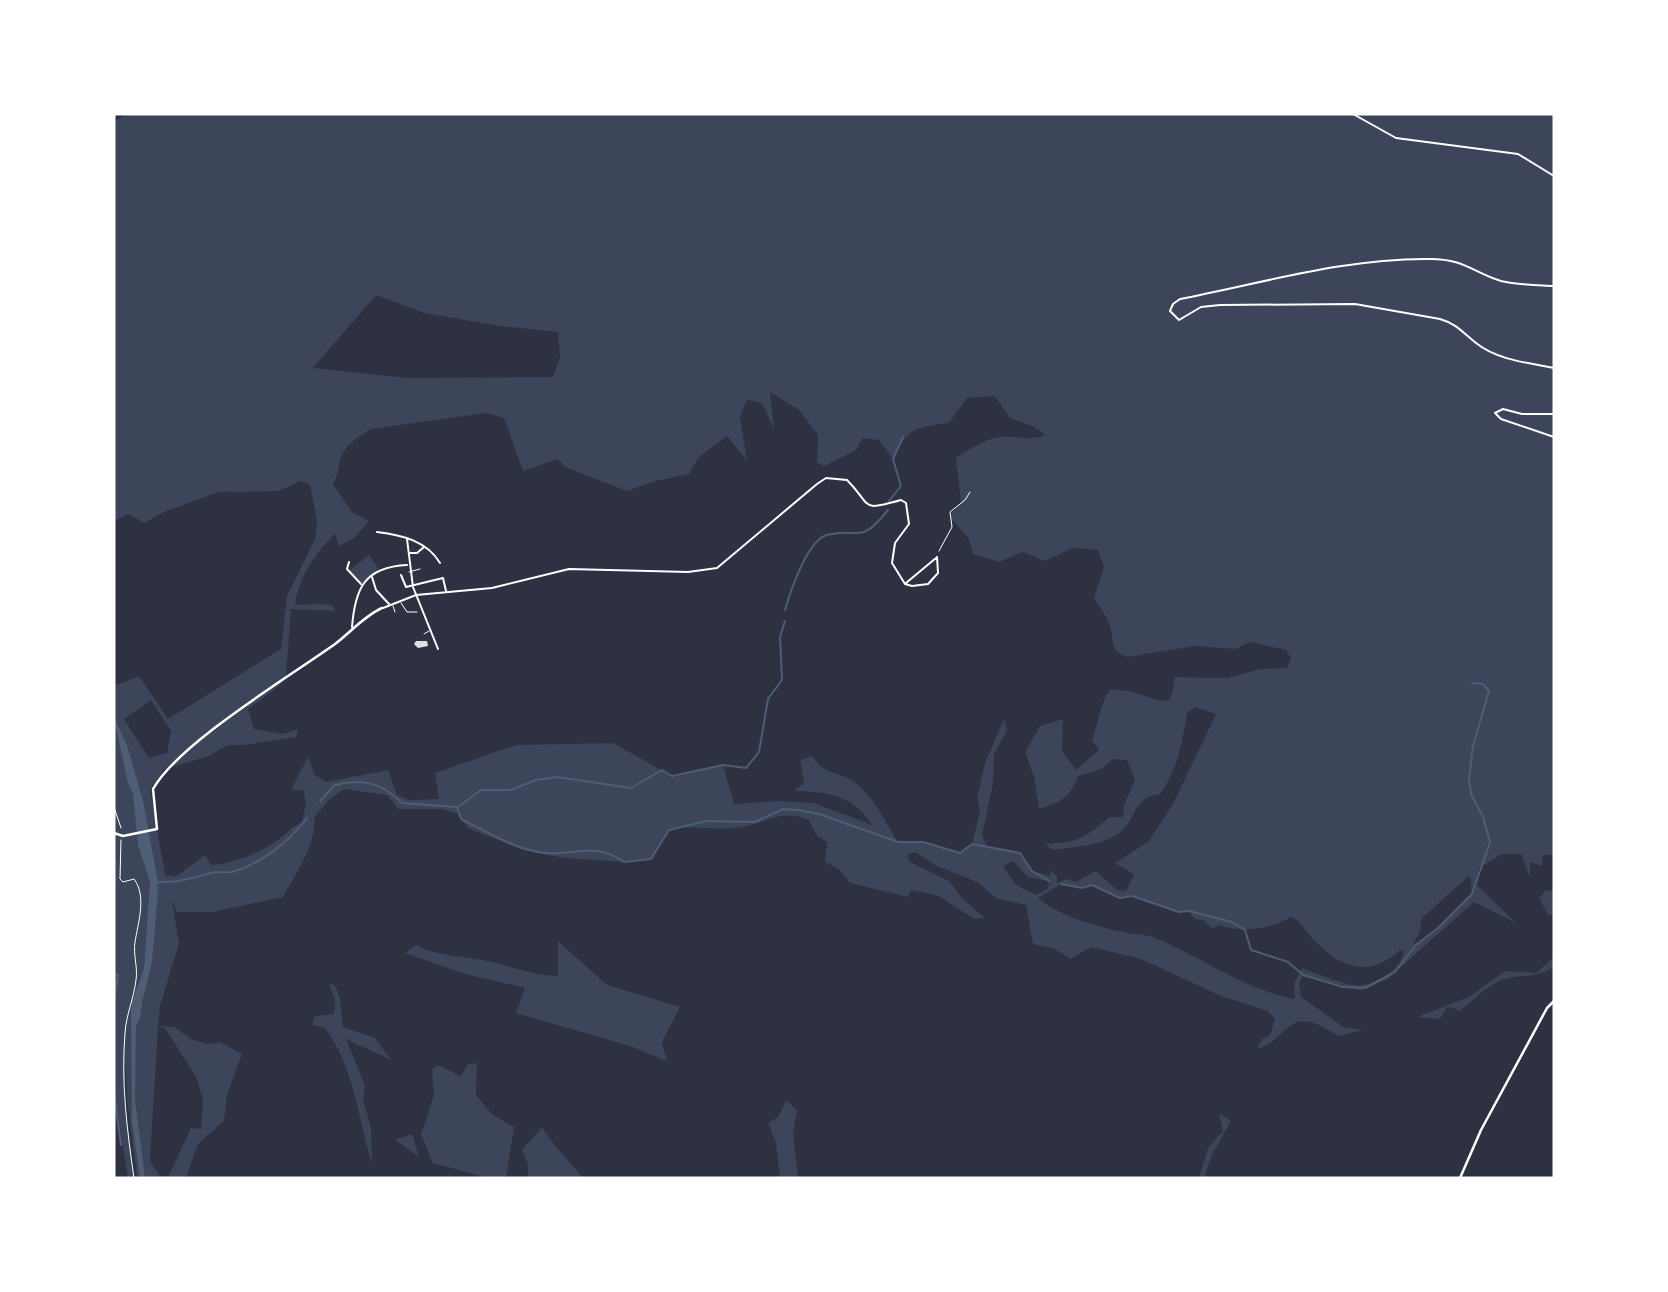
<svg xmlns="http://www.w3.org/2000/svg" width="1668" height="1292" font-family="Cabin,sans-serif">
<rect width="100%" height="100%" fill="#2d3142"/>
<path fill="#3c4559" fill-rule="evenodd" d="M 129,114 L 1554,114 L 1554,855 L 1543,855 L 1542,866 L 1530,862 L 1530,877 L 1521,854 L 1502,854 L 1479,868 L 1477,885 L 1516,923 L 1474,902 L 1386,980 L 1360,990 L 1303,975 L 1299,983 L 1301,997 L 1345,1028 L 1364,1030 L 1338,1036 C 1286,1001 1292,1038 1257,1049 L 1262,1039 L 1270,1035 L 1275,1019 L 1268,1011 L 1221,996 L 1141,959 L 1091,947 L 1070,959 L 1055,949 L 1033,944 L 1026,905 L 996,898 L 977,882 L 937,866 L 915,852 L 907,855 L 910,862 L 949,881 L 963,899 L 985,918 L 974,919 L 939,896 L 911,890 L 908,897 L 850,883 L 839,869 L 825,862 L 827,842 L 817,836 L 809,820 C 778,808 768,824 740,827 C 716,831 693,824 669,830 L 651,859 L 624,862 L 564,858 L 523,850 L 468,828 L 457,813 L 442,809 L 398,809 L 387,795 L 344,789 L 327,802 L 314,818 C 317,844 295,875 283,897 L 212,912 L 177,912 L 172,900 L 179,944 L 160,1006 L 158,1026 L 174,1027 L 191,1039 L 208,1044 L 220,1042 L 242,1054 L 227,1095 L 224,1121 L 198,1144 L 186,1178 L 137,1178 L 127,1098 L 126,1061 L 124,1098 L 135,1178 L 128,1178 L 114,1092 L 114,686 L 139,676 L 168,719 L 281,649 L 287,596 L 315,539 L 317,521 L 310,485 L 301,481 L 279,491 L 219,492 L 164,512 L 144,523 L 129,514 L 114,521 L 114,121 ZM 376,295 L 424,313 L 500,326 L 558,332 L 560,357 L 553,377 L 408,378 L 313,368 ZM 770,392 L 799,410 L 818,435 L 817,463 L 825,466 L 856,450 L 863,438 L 879,440 L 893,459 C 907,428 916,427 949,423 L 967,398 L 995,396 L 1010,418 L 1034,427 L 1045,435 C 1030,442 1017,435 1001,437 C 983,439 970,449 956,458 L 961,502 L 949,516 L 969,539 L 973,554 L 999,562 L 1023,552 L 1045,561 L 1073,548 L 1098,550 L 1104,567 L 1094,598 C 1099,606 1106,615 1109,624 C 1115,639 1108,651 1128,657 L 1195,646 L 1235,649 L 1250,642 L 1286,650 L 1291,658 L 1287,668 L 1260,669 L 1227,678 L 1175,677 L 1172,694 L 1168,701 C 1146,700 1131,687 1109,690 C 1100,706 1098,723 1092,740 L 1099,750 L 1076,770 L 1062,751 L 1063,719 L 1040,726 L 1025,752 L 1034,777 L 1039,809 C 1060,803 1071,797 1078,776 L 1101,769 L 1113,759 L 1127,760 L 1135,780 L 1124,805 L 1123,817 L 1109,817 C 1085,839 1077,842 1045,844 L 1053,850 C 1074,847 1099,846 1118,834 C 1138,821 1130,798 1160,794 C 1178,769 1182,743 1187,713 L 1195,707 L 1216,714 L 1173,804 L 1148,842 L 1115,863 L 1134,874 L 1126,891 L 1117,890 L 1096,871 L 1076,882 L 1067,879 L 1057,883 L 1057,876 L 1051,870 L 1050,876 L 1032,871 L 1020,853 L 987,847 L 982,835 L 993,783 L 994,754 L 1007,731 L 1004,719 L 985,763 L 977,798 L 980,811 L 972,844 L 960,853 L 923,842 L 898,842 C 885,822 874,796 854,782 C 837,770 825,776 812,756 L 800,760 L 804,783 L 794,791 C 826,791 855,796 872,825 L 814,803 L 776,801 L 734,804 L 723,765 L 672,776 L 613,743 L 516,745 L 435,773 L 439,799 L 409,800 L 397,795 L 388,770 L 326,782 L 315,775 L 308,757 L 291,790 L 303,790 L 306,803 L 302,822 C 291,827 285,836 275,842 C 254,855 235,863 211,865 L 205,855 L 175,877 L 165,875 L 150,789 L 165,769 L 209,756 L 228,745 L 244,745 L 296,737 L 298,729 L 283,734 L 254,729 L 248,709 L 280,685 L 286,676 L 291,609 L 334,611 L 334,607 L 328,604 L 295,605 C 299,577 315,553 335,534 L 339,546 L 354,538 L 369,521 L 352,512 L 333,484 C 338,475 338,468 341,457 C 346,444 360,436 371,429 L 486,413 L 504,418 L 523,471 L 558,459 L 565,467 L 627,491 L 655,481 L 689,474 L 699,457 L 727,436 L 747,461 L 740,417 L 747,400 L 762,403 L 774,429 ZM 151,700 L 171,731 L 167,753 L 149,758 L 124,719 ZM 1013,861 L 1028,877 L 1049,881 L 1048,889 L 1036,895 L 1016,885 L 1003,866 ZM 1470,875 L 1472,894 L 1435,932 L 1417,944 L 1413,943 L 1419,934 L 1422,918 ZM 1061,884 L 1082,888 L 1092,885 L 1120,898 L 1132,896 L 1179,912 L 1189,911 L 1195,919 L 1204,920 L 1212,929 L 1219,925 C 1244,933 1268,930 1291,917 C 1301,921 1303,928 1310,936 C 1338,966 1366,981 1400,950 L 1404,951 C 1402,970 1373,988 1354,985 C 1344,984 1313,973 1303,968 L 1294,983 L 1295,999 C 1247,991 1198,955 1153,937 C 1146,934 1135,935 1127,933 C 1098,927 1061,917 1038,898 ZM 158,1027 L 165,1028 L 196,1077 L 203,1100 L 201,1129 L 191,1128 L 169,1175 L 161,1177 L 150,1161 Z
M 369,555 L 380,571 L 362,583 L 350,570 Z
M 1554,890 L 1554,914 L 1548,915 L 1539,898 L 1545,891 Z
M 558,941 L 607,985 L 680,1007 L 662,1042 L 667,1061 L 633,1047 L 516,1013 L 525,988 L 465,974 L 405,953 L 416,945 C 439,957 467,956 492,962 C 515,968 534,975 558,976 Z
M 1554,957 L 1554,967 C 1532,980 1519,973 1500,981 C 1484,987 1473,1002 1459,1011 L 1451,1007 L 1446,1008 L 1440,1019 L 1417,1017 L 1469,997 L 1505,971 L 1536,973 Z
M 329,984 L 335,985 L 340,999 L 343,1027 L 375,1038 L 391,1060 L 346,1039 L 365,1085 L 363,1100 L 371,1128 L 372,1164 C 357,1116 355,1069 325,1028 L 312,1025 L 315,1016 L 334,1014 L 335,1000 Z
M 477,1063 L 476,1095 L 492,1114 L 514,1127 L 506,1178 L 488,1178 L 433,1163 L 421,1135 L 434,1095 L 432,1069 L 437,1065 L 461,1076 L 468,1064 Z
M 786,1100 L 797,1110 L 793,1132 L 798,1178 L 780,1178 L 776,1143 L 768,1123 L 778,1117 Z
M 1219,1113 L 1231,1121 L 1211,1157 L 1204,1178 L 1199,1178 L 1208,1148 L 1223,1131 Z
M 542,1127 C 555,1148 568,1160 583,1178 L 528,1178 L 528,1164 L 522,1150 Z
M 412,1134 L 419,1157 L 395,1140 Z"/>
<path fill="#4f5d75" d="M 114,718 L 127,745 L 143,801 L 158,882 L 140,1018 L 136,1026 L 135,1100 L 145,1178 L 140,1178 L 132,1122 L 131,1015 L 132,1002 L 144,969 L 150,882 L 138,845 L 133,794 L 128,783 Z"/>
<g fill="none" stroke-linecap="round" stroke-linejoin="round">
<path stroke="#4f5d75" stroke-width="2" d="M 889,501 L 901,486 L 893,459 L 903,437
M 785,610 C 790,593 807,540 827,535 C 861,527 859,546 888,510
M 320,801 L 335,785 C 363,778 382,783 402,803 L 456,807
M 457,807 L 461,819 C 485,831 512,847 538,852 C 567,859 593,839 624,862 L 651,859 L 669,830 L 706,821 L 755,822 L 783,809 L 798,810 L 819,814 L 898,842 L 923,842 L 960,853 L 972,844 L 1020,853 L 1032,871 L 1049,881
M 458,807 L 481,790 L 511,790 L 536,780 L 557,777 L 631,788 L 662,770 L 672,776 L 723,765 L 746,768 L 759,752 L 768,699 L 782,680 L 780,637 L 785,621
M 157,882 C 176,883 193,878 211,873 C 218,871 225,873 232,872 C 261,864 290,841 307,818
M 114,884 L 115,879
M 1061,884 L 1082,888 L 1092,885 L 1120,898 L 1132,896 L 1179,912 L 1189,911 L 1232,922 L 1245,930 L 1251,950 L 1288,962 L 1303,975 L 1343,987 L 1365,988 L 1395,972 L 1417,944 L 1437,929 L 1472,894 L 1490,842 L 1483,817 L 1471,794 L 1469,779 L 1473,746 L 1489,691 L 1483,684 L 1472,683
M 114,949 L 114,965
M 114,972 L 118,975 L 114,999
M 114,1092 L 121,1145"/>
<path stroke="#4f5d75" stroke-width="6" d="M 141,995 L 149,961 L 155,892"/>
</g>
<path fill="#e0e0e3" d="M 416,641 L 427,641 L 428,646 L 418,648 L 414,644 Z"/>
<g fill="none" stroke-linecap="round" stroke-linejoin="round">
<path stroke="#fff" stroke-width="1" d="M 939,551 L 952,527 L 950,512 L 965,500 L 970,492
M 114,807 L 121,828
M 121,840 L 120,879 L 123,882 L 134,879 C 147,896 138,923 135,942 C 133,955 138,967 136,980 C 134,998 126,1015 125,1033 C 121,1082 127,1130 134,1178"/>
<path stroke="#fff" stroke-width="1" d="M 409,572 L 420,569
M 401,603 L 407,612 L 417,612
M 393,606 L 395,612
M 424,634 L 429,631"/>
<path stroke="#fff" stroke-width="2" d="M 1291,114 L 1311,114
M 1353,114 L 1396,138 L 1518,154 L 1554,176
M 1554,286 C 1537,285 1518,285 1501,281 C 1472,272 1465,259 1430,259 C 1345,258 1263,283 1180,299 L 1173,304 L 1170,311 L 1179,320 L 1201,307 L 1220,305 L 1355,304 L 1440,319 C 1457,324 1463,333 1476,343 C 1497,360 1529,363 1554,368
M 1554,414 L 1522,414 L 1503,409 L 1495,413 L 1501,419 L 1554,437
M 377,532 C 402,535 427,541 440,563
M 407,539 L 413,587 L 438,649
M 409,553 L 417,553 L 424,547
M 349,562 L 347,569 L 361,584
M 401,575 L 406,587 L 443,578 L 446,591
M 372,577 L 376,590 L 389,604
M 906,583 L 936,558
M 383,608 L 416,595 L 492,588 L 569,569 L 688,572 L 717,568 L 817,484 L 826,478 L 847,480 C 873,506 859,512 901,500 L 906,503 L 909,524 L 895,543 L 892,563 L 905,584 L 912,586 L 928,584 L 938,573 L 937,557
M 352,627 C 355,589 364,567 407,565"/>
<path stroke="#fff" stroke-width="2.5" d="M 114,833 L 123,836 L 157,829 L 153,789 C 179,743 289,677 335,644 C 351,632 364,616 382,608
M 1460,1178 L 1481,1130 L 1547,1008 L 1554,1001"/>
</g>
<rect width="1668" height="1292" fill="none" stroke="#ffffff" stroke-width="231"/>
</svg>
